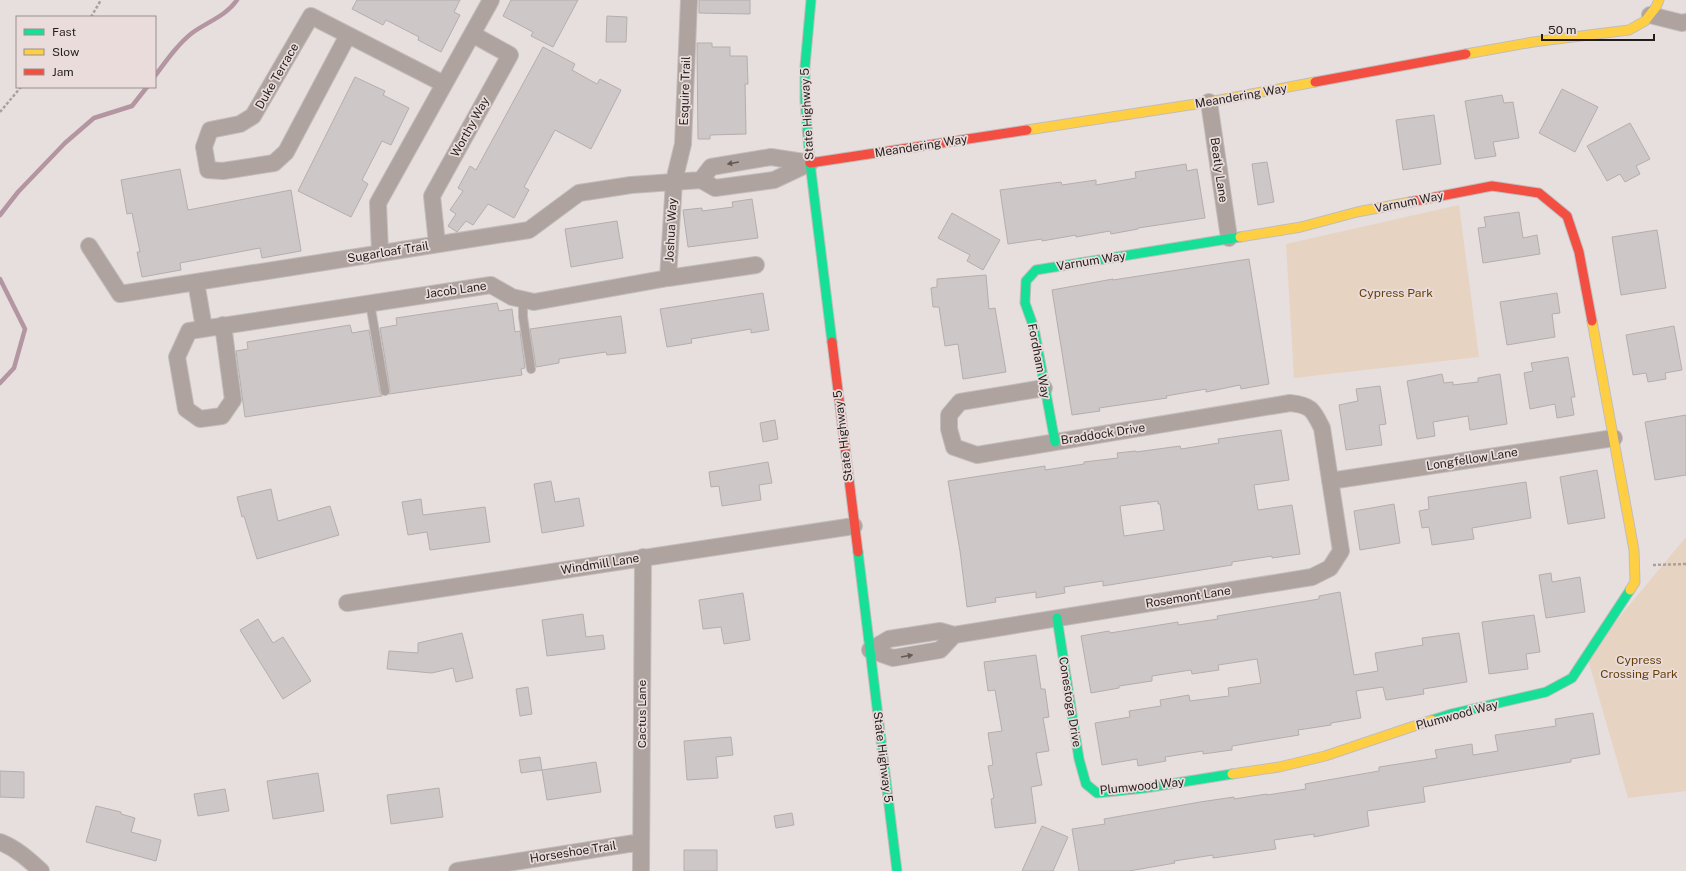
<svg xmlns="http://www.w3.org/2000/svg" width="1686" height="871" font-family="'Public Sans',sans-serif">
<rect width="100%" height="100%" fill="#e6dfde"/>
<path fill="#e7d3c2" d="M 1459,205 L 1479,357 L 1294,378 L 1286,244 Z
M 1686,537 L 1686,791 L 1628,798 L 1587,656 Z"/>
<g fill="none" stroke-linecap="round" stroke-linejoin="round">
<path stroke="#b496a2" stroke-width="4.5" d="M 155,76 C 166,61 178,44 192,33 C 207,22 226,16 237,0
M 0,215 L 18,192 L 65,143 L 94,118 L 132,106 L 147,87
M 0,279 L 25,329 L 14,368 L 0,383"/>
</g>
<path fill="#cdc7c7" stroke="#b4aeae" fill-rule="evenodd" d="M 357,0 L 460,0 L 454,12 L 460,15 L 441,52 L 418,40 L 419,37 L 386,20 L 383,25 L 352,9 Z
M 511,0 L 578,0 L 553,47 L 531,36 L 533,32 L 503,16 Z
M 699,0 L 750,0 L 750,14 L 699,13 Z
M 607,16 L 627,17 L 626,42 L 606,42 Z
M 697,43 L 712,43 L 712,47 L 730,47 L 730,56 L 747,56 L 748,84 L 745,84 L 746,134 L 710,135 L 710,139 L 698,139 Z
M 543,47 L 575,64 L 572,70 L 597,84 L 600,79 L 621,90 L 591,149 L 555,130 L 524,187 L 529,190 L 514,218 L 488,204 L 473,225 L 466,221 L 457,232 L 448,226 L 456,214 L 450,210 L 463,191 L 458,188 L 470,166 L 476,170 Z
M 355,77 L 385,91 L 383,95 L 409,108 L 391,145 L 382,141 L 362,180 L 368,184 L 351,217 L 298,191 Z
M 1562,89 L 1598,107 L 1575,152 L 1539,133 Z
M 1502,95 L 1504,103 L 1513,102 L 1519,138 L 1493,142 L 1496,156 L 1475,159 L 1465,101 Z
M 1434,115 L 1441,164 L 1403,170 L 1396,120 Z
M 1630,123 L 1650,159 L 1636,166 L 1640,174 L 1625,182 L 1620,174 L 1607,181 L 1587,146 Z
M 1267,162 L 1274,202 L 1258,205 L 1252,164 Z
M 1186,164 L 1187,171 L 1197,169 L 1205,218 L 1138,228 L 1138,229 L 1111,234 L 1110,231 L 1076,237 L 1076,235 L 1042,241 L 1042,239 L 1008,244 L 1000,190 L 1061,182 L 1062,185 L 1096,180 L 1096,185 L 1136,178 L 1135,172 Z
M 180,169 L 188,210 L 291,190 L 301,251 L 262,258 L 260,248 L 180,263 L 181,270 L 142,277 L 137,252 L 140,252 L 132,213 L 127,214 L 121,180 Z
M 752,199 L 758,238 L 688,247 L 683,210 L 702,208 L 702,211 L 733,207 L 732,202 Z
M 1519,212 L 1523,238 L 1537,235 L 1540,254 L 1483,263 L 1478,228 L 1486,227 L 1484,217 Z
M 952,213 L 1000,240 L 983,270 L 967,261 L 970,255 L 938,238 Z
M 617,221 L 623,258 L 571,267 L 565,229 Z
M 1657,230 L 1666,288 L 1621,295 L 1612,237 Z
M 1249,259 L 1269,384 L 1241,389 L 1240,385 L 1206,392 L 1206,389 L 1166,396 L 1167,398 L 1099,408 L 1100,411 L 1072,415 L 1052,290 L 1113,279 L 1113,280 Z
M 986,275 L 989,309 L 995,308 L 1006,372 L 963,379 L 958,344 L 945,346 L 939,307 L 933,307 L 931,288 L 937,287 L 937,279 Z
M 763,293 L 769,330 L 751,333 L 751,329 L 691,339 L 692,343 L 667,347 L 660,309 Z
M 1557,293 L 1560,313 L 1552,314 L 1555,337 L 1507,345 L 1500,302 Z
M 497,303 L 499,311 L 512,309 L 515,332 L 520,331 L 525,368 L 521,369 L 522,375 L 389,394 L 390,390 L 380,328 L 397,325 L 396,318 Z
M 621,316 L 626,353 L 607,355 L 606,352 L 559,359 L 559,363 L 536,367 L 530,329 Z
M 350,325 L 352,333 L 369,330 L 380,392 L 382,396 L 245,417 L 236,351 L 248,349 L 247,342 Z
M 1674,326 L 1682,370 L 1665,373 L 1666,379 L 1648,382 L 1646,373 L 1633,375 L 1626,335 Z
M 1568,357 L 1575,397 L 1571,397 L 1574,415 L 1557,418 L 1555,404 L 1530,409 L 1524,373 L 1533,371 L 1531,363 Z
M 1442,374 L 1444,383 L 1453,382 L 1453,385 L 1478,382 L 1478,378 L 1500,374 L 1507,424 L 1470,430 L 1468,416 L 1433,422 L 1435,436 L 1417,439 L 1407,381 Z
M 1380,386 L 1386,424 L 1379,425 L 1382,445 L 1346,450 L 1339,405 L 1358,401 L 1356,389 Z
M 1686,415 L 1686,475 L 1655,480 L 1645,422 Z
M 775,420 L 778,439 L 763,442 L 760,423 Z
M 1281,430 L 1289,480 L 1254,485 L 1258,510 L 1292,505 L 1300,554 L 1272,558 L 1272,556 L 1232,562 L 1232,565 L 1103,586 L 1103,581 L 1064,587 L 1065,593 L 1036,598 L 1036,592 L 995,598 L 996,602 L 967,607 L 960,551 L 948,481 L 1045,466 L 1045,470 L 1084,464 L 1084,462 L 1118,458 L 1117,453 L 1136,451 L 1136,452 L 1180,446 L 1181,449 L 1219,443 L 1218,439 ZM 1158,501 L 1158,504 L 1160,504 L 1164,530 L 1124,536 L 1120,506 Z
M 768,462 L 772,483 L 759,485 L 761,500 L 722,506 L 719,486 L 711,487 L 709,472 Z
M 1597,470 L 1605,518 L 1568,524 L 1560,477 Z
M 551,481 L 555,502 L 579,498 L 584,526 L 542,533 L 534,484 Z
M 1526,482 L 1531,518 L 1472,528 L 1474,539 L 1432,545 L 1429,527 L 1422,528 L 1419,511 L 1429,509 L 1428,497 Z
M 271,489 L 278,521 L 330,506 L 339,535 L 257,559 L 244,516 L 242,517 L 237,497 Z
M 421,499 L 423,515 L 485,507 L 490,542 L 430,550 L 427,532 L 408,535 L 402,502 Z
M 1394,504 L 1400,543 L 1360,550 L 1354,511 Z
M 1551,573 L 1552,582 L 1580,577 L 1585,612 L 1546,618 L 1539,575 Z
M 1340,592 L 1354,675 L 1378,671 L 1375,653 L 1423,645 L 1422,638 L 1459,633 L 1467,682 L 1423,689 L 1424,694 L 1386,700 L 1383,687 L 1356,691 L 1361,718 L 1331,723 L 1331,725 L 1298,730 L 1299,735 L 1232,746 L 1232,750 L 1203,754 L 1203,751 L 1165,757 L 1166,761 L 1138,766 L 1137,759 L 1102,765 L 1095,723 L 1130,717 L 1129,711 L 1161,706 L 1160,700 L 1189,695 L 1190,701 L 1229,696 L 1228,688 L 1261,683 L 1257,659 L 1218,665 L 1219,670 L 1192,674 L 1191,670 L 1152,676 L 1152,681 L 1119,686 L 1119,688 L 1091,693 L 1081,636 L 1109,631 L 1110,633 L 1178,622 L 1178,625 L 1218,619 L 1217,616 L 1319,599 L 1319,596 Z
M 743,593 L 750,640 L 724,644 L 721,627 L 703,629 L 699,600 Z
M 583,614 L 586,637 L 603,635 L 605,649 L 547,656 L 542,620 Z
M 1534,615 L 1540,652 L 1526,654 L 1528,669 L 1489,674 L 1482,622 Z
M 258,619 L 273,643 L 283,637 L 311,681 L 283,699 L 240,630 Z
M 462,633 L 473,678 L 456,682 L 453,668 L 432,673 L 387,669 L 389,651 L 418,653 L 418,643 Z
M 1036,655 L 1041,689 L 1045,689 L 1049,717 L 1043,718 L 1049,751 L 1036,753 L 1042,785 L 1031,787 L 1036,823 L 995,828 L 991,799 L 994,798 L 988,766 L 993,765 L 988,733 L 1002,731 L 995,690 L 988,691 L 984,662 Z
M 528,687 L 532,714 L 520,716 L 516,689 Z
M 1593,713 L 1600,754 L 1571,759 L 1571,762 L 1423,787 L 1425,802 L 1367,811 L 1369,826 L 1314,837 L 1314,834 L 1274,840 L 1276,849 L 1213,858 L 1213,855 L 1174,861 L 1175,863 L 1129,871 L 1079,871 L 1072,829 L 1105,824 L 1104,819 L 1200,802 L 1234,797 L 1234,799 L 1267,794 L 1267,795 L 1306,789 L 1305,784 L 1379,771 L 1379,767 L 1437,758 L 1435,750 L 1472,744 L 1473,755 L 1498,751 L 1495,735 L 1556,726 L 1555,719 Z
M 731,737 L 733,755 L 716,757 L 718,778 L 687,780 L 684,741 Z
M 540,757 L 542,770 L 521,773 L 519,760 Z
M 596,762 L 601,792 L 547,800 L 542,770 Z
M 0,771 L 24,772 L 24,798 L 0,797 Z
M 318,773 L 324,811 L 273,819 L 267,781 Z
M 439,788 L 443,817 L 391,824 L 387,795 Z
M 225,789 L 229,811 L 198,816 L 194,794 Z
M 96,806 L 121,812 L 121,814 L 135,818 L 131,832 L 161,840 L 156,861 L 86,842 Z
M 792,813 L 794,825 L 776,828 L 774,816 Z
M 1042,826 L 1068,837 L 1053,871 L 1022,871 Z
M 684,850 L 717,850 L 717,871 L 684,871 Z"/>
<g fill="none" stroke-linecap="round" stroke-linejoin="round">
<defs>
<path id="lane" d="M 523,300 L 523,317 L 531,369
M 370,303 L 385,391"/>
<path id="street" d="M 1650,15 L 1682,23 L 1686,22
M 348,35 L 286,152 L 274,163 L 223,171 L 208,170 L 204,147 L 210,130 L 240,124 L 253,116 L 311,16 L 444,84
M 1209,102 L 1229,238
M 701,180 L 711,167 L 771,157 L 810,163
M 437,244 L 432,196 L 510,55 L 472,34
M 89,246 L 120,294 L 529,230 L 579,193 L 631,185 L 701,180 L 715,188 L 774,180 L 810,163
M 380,253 L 378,203 L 491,0
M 668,278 L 674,181 L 683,144 L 689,0
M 196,282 L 204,328
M 223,325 L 233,400 L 222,416 L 200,419 L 186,409 L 177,357 L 189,331 L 491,285 L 512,297 L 534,302 L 668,278 L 756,265
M 1330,481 L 1614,438
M 347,603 L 854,526
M 870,650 L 889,639 L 940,631 L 954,635 L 1312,577 L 1330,568 L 1341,551 L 1322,428 C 1313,410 1311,405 1290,403 L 977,455 L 954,447 L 949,429 L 949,415 L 960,402 L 1044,388
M 870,650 L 893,658 L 940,650 L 954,635
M 0,842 C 16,848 29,860 41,871
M 457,871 L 641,842
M 641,871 L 643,557"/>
<path id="fast" d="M 811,0 L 805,66 L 805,101 L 810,163 L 832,342
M 1055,442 L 1034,328 L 1025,303 L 1026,281 L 1036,270 L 1240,237
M 858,552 L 897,871
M 1057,618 L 1079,759 L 1086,784 L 1097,793 L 1145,788 L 1232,774
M 1432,720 L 1451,714 L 1546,692 L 1572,678 L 1630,590"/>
<path id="slow" d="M 1466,54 L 1533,42 L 1629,30 L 1645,21 L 1656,7 L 1659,0
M 1027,130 L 1209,102 L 1315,82
M 1240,237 L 1301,227 L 1357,212 L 1410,202
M 1592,321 L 1634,550 L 1635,582 L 1630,590
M 1232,774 L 1279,767 L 1325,756 L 1432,720"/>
<path id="jam" d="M 1315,82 L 1466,54
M 810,163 L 1027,130
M 1410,202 L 1492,186 L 1539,193 L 1567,216 L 1579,252 L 1592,321
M 832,342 L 858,552"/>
</defs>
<use href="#lane" stroke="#c2bdbc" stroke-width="10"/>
<use href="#street" stroke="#c2bdbc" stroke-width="18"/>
<use href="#fast" stroke="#c2bdbc" stroke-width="11"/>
<use href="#slow" stroke="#c2bdbc" stroke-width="11"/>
<use href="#jam" stroke="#c2bdbc" stroke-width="11"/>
<path stroke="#aaa19d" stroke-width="2.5" stroke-dasharray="3 2" stroke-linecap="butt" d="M 91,17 L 101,0
M 0,112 L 21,87
M 1653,565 L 1686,564"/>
<use href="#lane" stroke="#aea39e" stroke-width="8"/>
<use href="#street" stroke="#aea39e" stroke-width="16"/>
<use href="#fast" stroke="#16e098" stroke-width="9"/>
<use href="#slow" stroke="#ffcf43" stroke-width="9"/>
<use href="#jam" stroke="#f24e42" stroke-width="9"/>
</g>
<defs><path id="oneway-solid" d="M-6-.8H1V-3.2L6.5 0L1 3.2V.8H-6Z"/></defs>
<g fill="#625a57">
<use href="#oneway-solid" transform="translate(733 163) rotate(170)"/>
<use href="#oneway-solid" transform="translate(907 656) rotate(-10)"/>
</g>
<g text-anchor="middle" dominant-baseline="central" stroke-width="3.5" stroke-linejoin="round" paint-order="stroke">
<g font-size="12" fill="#231e1d" stroke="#e9dcda">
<text transform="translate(277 76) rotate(-60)">Duke Terrace</text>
<text transform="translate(685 91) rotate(-88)">Esquire Trail</text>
<text transform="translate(1241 96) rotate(-10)">Meandering Way</text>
<text transform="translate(807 114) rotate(-93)">State Highway 5</text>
<text transform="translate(470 127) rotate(-61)">Worthy Way</text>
<text transform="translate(921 146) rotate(-9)">Meandering Way</text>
<text transform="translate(1219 170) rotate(82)">Beatly Lane</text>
<text transform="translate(1409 202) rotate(-11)">Varnum Way</text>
<text transform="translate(671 230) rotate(-87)">Joshua Way</text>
<text transform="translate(388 252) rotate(-9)">Sugarloaf Trail</text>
<text transform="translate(1091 261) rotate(-9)">Varnum Way</text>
<text transform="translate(456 290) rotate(-8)">Jacob Lane</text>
<text transform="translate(1039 361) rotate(79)">Fordham Way</text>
<text transform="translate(1103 434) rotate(-9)">Braddock Drive</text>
<text transform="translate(843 436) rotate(-97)">State Highway 5</text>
<text transform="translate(1472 459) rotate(-9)">Longfellow Lane</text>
<text transform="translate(600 564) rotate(-9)">Windmill Lane</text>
<text transform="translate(1188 597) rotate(-9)">Rosemont Lane</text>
<text transform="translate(1070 702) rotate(81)">Conestoga Drive</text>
<text transform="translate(642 714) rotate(-90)">Cactus Lane</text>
<text transform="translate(1457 715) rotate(-15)">Plumwood Way</text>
<text transform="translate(883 757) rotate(83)">State Highway 5</text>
<text transform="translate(1142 786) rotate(-6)">Plumwood Way</text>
<text transform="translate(573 852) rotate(-9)">Horseshoe Trail</text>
</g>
<g font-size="12" fill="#663f08" stroke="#e9dcda">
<text x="1396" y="293">Cypress Park</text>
<text x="1639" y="660">Cypress<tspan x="1639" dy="14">Crossing Park</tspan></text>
</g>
</g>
<rect x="16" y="16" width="140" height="72" fill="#e9dcda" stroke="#9a908e"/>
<rect x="24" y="29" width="20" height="6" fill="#16e098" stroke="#9a908e"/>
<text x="52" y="36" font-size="12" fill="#231e1d">Fast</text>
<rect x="24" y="49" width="20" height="6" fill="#ffcf43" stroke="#9a908e"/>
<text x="52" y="56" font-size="12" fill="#231e1d">Slow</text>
<rect x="24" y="69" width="20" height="6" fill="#f24e42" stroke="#9a908e"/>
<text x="52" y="76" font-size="12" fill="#231e1d">Jam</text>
<path d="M1542 34v6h112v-6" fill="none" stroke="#231e1d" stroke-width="2"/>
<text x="1548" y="34" font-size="12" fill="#231e1d" stroke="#e9dcda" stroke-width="3" paint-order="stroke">50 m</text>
</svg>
